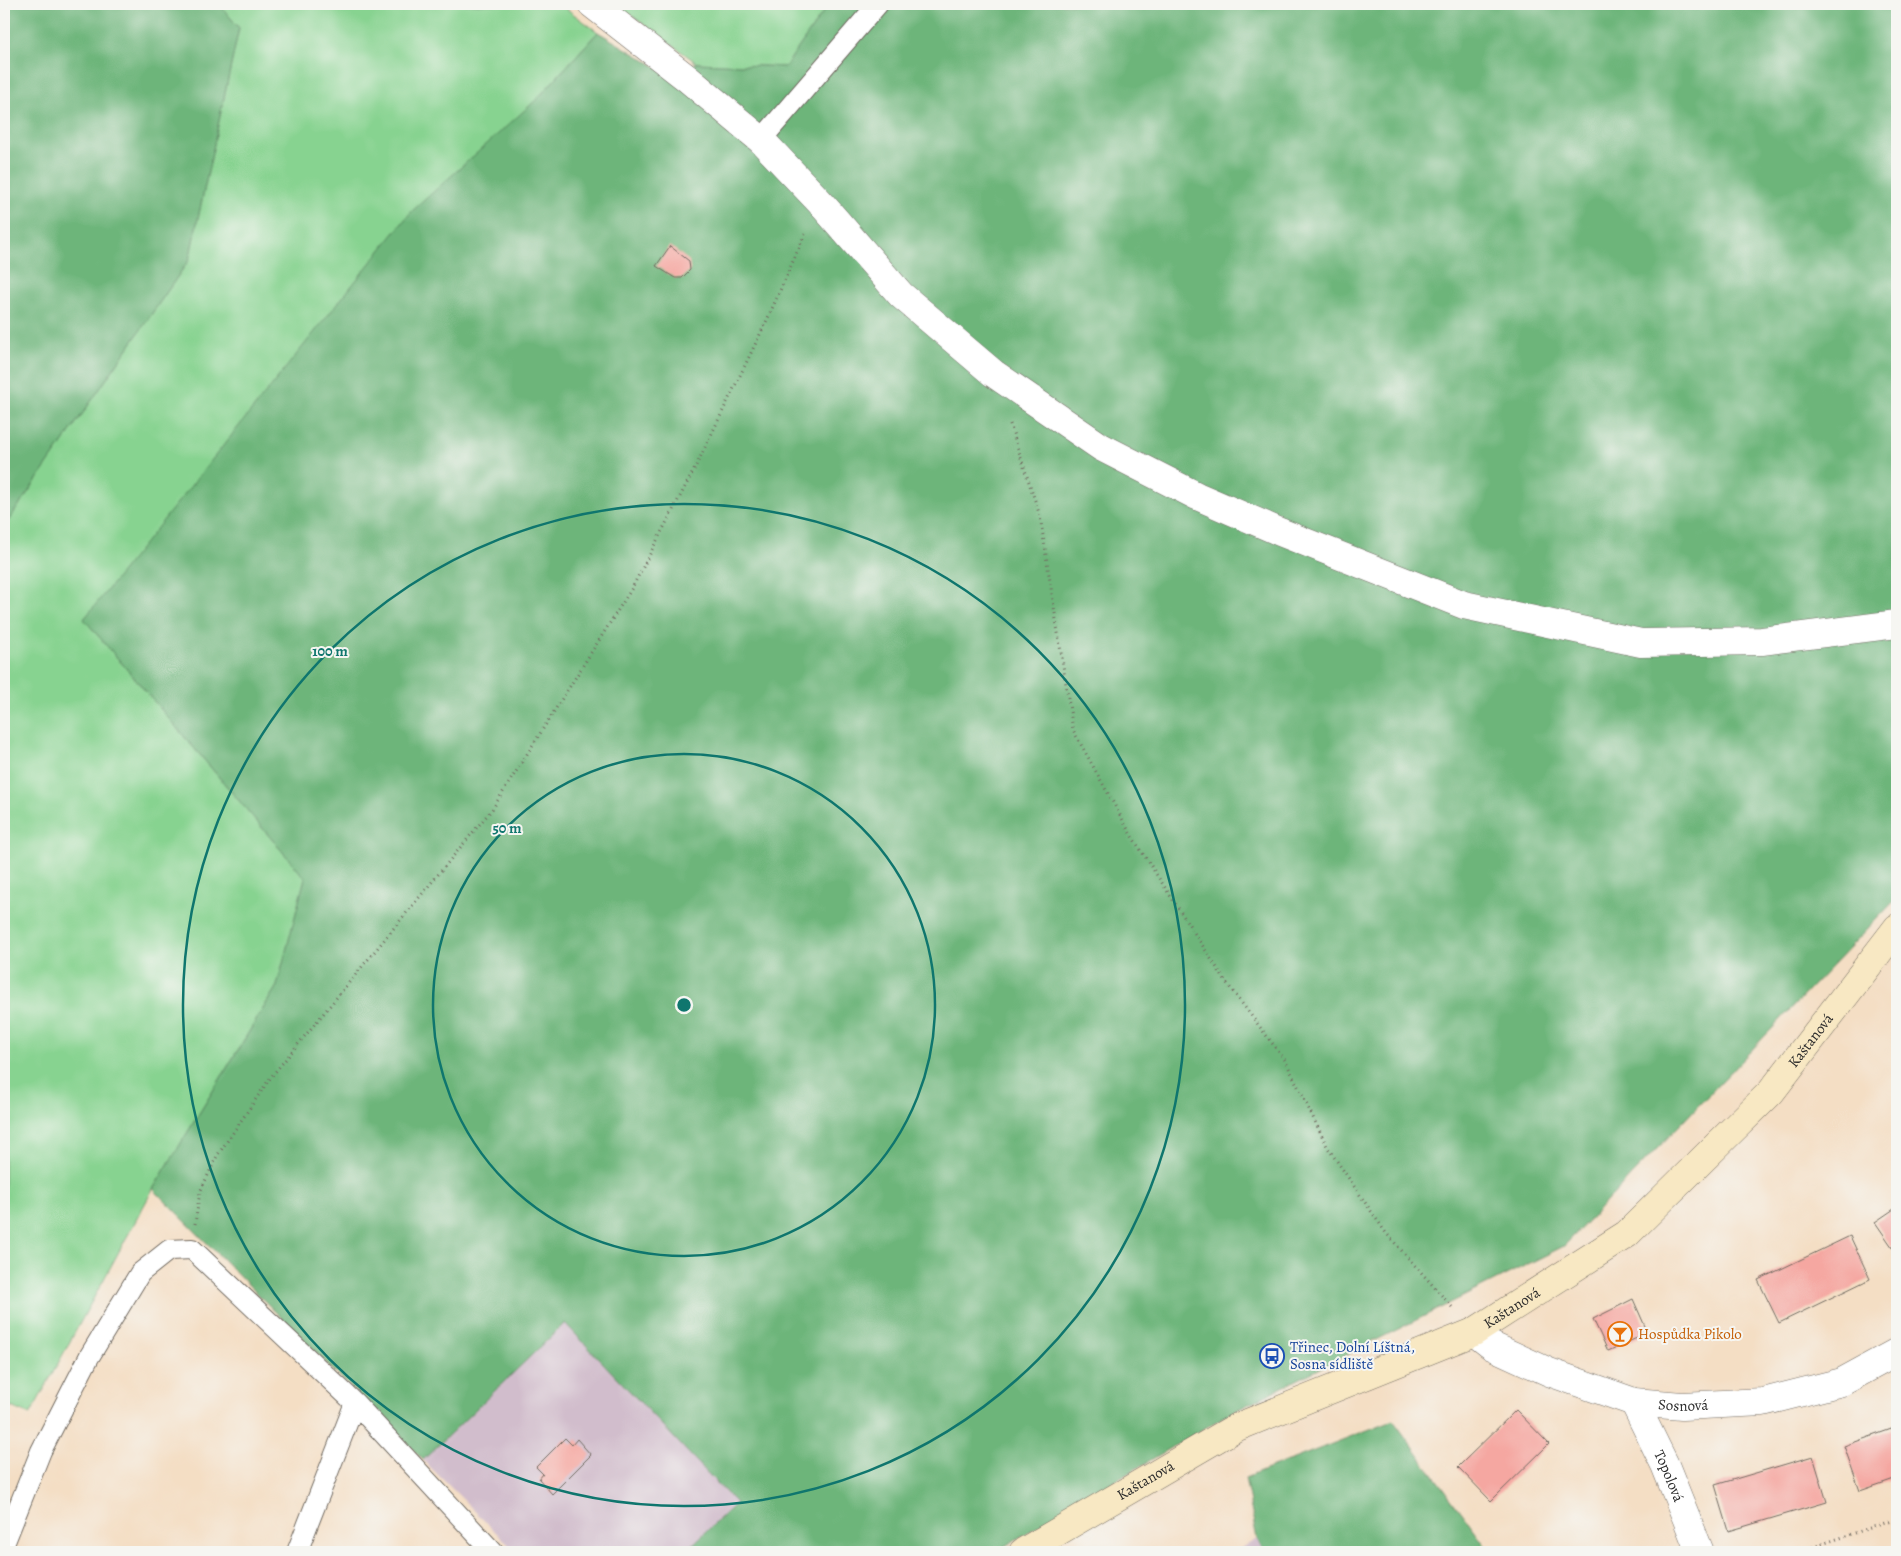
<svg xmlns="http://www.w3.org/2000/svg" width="1901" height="1556" font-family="Alegreya,serif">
<rect width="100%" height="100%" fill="#f6f6f2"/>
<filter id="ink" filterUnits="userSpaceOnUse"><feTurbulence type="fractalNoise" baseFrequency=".02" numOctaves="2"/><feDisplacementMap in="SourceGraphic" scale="10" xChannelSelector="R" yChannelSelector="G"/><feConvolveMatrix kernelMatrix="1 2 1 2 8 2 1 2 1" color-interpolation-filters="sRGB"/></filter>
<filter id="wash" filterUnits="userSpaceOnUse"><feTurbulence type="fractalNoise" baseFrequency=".0096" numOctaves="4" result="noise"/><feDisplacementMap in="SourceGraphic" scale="20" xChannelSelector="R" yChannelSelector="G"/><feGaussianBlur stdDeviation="1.12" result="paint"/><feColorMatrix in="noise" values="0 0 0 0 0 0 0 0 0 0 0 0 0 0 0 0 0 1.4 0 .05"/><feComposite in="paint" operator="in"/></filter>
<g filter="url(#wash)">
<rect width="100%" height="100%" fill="#f4dec4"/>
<path fill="#d1bdcc" d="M 565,1323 L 736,1503 L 685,1552 L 516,1552 L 423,1460 Z
M 1257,1539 L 1265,1552 L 1235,1552 Z"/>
<path fill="#87d390" stroke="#597f5e" d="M 219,4 L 560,4 L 598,32 L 536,100 L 84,619 L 305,878 L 277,986 L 153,1189 L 30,1415 L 4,1404 L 4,527 L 189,260 L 239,28 Z
M 616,4 L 829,4 L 785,67 L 697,63 Z"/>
<path fill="#6db57a" stroke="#4c7052" d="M 4,4 L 219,4 L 239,28 L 189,260 L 4,527 Z
M 829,4 L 1897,4 L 1897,898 L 1564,1246 L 1227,1415 L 995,1552 L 685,1552 L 736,1503 L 565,1323 L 423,1460 L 153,1189 L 277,986 L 305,878 L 84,619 L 411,212 L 536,100 L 598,32 L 667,73 L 697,63 L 785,67 Z
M 1393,1420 L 1490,1552 L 1265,1552 L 1257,1539 L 1245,1478 Z"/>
<g id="blocks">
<path fill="#f5a7a1" d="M 670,246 L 689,261 L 690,270 L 682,278 L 675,278 L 656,266 Z
M 1897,1207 L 1897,1254 L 1875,1222 Z
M 1850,1236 L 1870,1279 L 1779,1323 L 1758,1280 Z
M 1633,1299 L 1648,1333 L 1608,1351 L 1593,1319 Z
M 1516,1410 L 1549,1444 L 1491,1501 L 1458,1467 Z
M 1897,1427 L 1897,1478 L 1860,1491 L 1844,1446 Z
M 565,1438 L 572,1445 L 577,1439 L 591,1455 L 552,1494 L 539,1479 L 543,1474 L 536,1467 Z
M 1813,1456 L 1827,1502 L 1729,1531 L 1715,1485 Z"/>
</g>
</g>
<g filter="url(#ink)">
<use href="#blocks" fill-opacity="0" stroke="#716a61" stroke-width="1"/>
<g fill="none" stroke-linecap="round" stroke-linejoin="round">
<defs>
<path id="lane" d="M 761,140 L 878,4
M 4,1544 L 41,1451 L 89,1357 L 140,1273 L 169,1250 L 192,1249 L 355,1403
M 297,1552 L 355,1403 L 493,1552"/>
<g id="street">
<path d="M 592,4 L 688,79 L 761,140 L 819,201 L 901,295 L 993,373 L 1101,447 L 1197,496 L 1280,532 L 1464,605 L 1641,643 L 1762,641 L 1897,624"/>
<path id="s1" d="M 1474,1332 L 1492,1346 L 1549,1372 L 1634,1402 L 1682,1406 L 1763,1402 L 1842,1382 L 1897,1352"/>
<path id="s2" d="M 1634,1402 L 1665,1465 L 1700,1552"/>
</g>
<g id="secondary">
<path id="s3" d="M 1023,1552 L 1235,1428 L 1474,1332 L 1627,1234 L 1771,1092 L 1897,928"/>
</g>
</defs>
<use href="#lane" stroke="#716a61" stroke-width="22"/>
<use href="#street" stroke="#716a61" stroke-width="29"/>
<use href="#secondary" stroke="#716a61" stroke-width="29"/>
<path stroke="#716a61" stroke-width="3" stroke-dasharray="1 4" stroke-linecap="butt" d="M 1010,424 L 1040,516 L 1073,730 L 1131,835 L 1228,985 L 1285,1060 L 1328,1148 L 1386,1233 L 1452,1307
M 195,1224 L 200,1192 L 217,1156 L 271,1077 L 493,808 L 632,588 L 695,468 L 767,320 L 805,234
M 1798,1552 L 1897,1519"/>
<use href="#lane" stroke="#fff" stroke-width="20"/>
<use href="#street" stroke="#fff" stroke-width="28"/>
<use href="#secondary" stroke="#f8e8c3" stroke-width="28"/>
</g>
</g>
<g fill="none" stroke="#0f766e" stroke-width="2.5">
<circle cx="684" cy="1005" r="251"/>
<circle cx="684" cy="1005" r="501"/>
</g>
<defs>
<symbol id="bar-ring" viewBox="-11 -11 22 22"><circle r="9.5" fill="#f6f6f2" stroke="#e8710a" stroke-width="1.5"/><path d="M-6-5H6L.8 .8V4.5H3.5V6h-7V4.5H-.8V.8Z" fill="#e8710a"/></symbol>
<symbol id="bus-ring" viewBox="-11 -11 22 22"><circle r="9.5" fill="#f6f6f2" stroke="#1a4fb4" stroke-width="1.5"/><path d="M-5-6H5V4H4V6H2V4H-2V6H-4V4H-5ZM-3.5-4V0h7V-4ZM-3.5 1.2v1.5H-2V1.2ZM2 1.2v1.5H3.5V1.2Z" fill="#1a4fb4"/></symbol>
</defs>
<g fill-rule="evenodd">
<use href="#bar-ring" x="1606" y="1320" width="28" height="28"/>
<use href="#bus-ring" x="1258" y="1342" width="28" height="28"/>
</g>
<g text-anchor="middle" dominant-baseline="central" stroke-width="4" stroke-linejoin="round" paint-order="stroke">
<g font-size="15" fill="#2b2b2b" stroke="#f6f6f2">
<text stroke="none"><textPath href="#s3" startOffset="952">Kaštanová</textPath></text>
<text stroke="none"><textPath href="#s3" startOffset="548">Kaštanová</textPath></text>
<text stroke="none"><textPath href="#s1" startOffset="225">Sosnová</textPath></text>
<text stroke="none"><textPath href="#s2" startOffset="82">Topolová</textPath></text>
<text stroke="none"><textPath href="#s3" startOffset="142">Kaštanová</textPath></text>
</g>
<g font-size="15" fill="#c56008" stroke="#f6f6f2" text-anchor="start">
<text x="1638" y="1334">Hospůdka Pikolo</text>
</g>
<g font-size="15" fill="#164399" stroke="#f6f6f2" text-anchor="start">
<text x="1290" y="1347">Třinec, Dolní Líštná,<tspan x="1290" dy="17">Sosna sídliště</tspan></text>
</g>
</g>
<circle cx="684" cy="1005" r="8" fill="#0f766e" stroke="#f6f6f2" stroke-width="2.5"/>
<g font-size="15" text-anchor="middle" font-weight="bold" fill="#0f766e" stroke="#f6f6f2" stroke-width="4" stroke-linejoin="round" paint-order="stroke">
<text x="330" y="656">100 m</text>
<text x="507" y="833">50 m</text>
</g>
<rect width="1901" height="1556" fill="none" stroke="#f6f6f2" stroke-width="20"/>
</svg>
